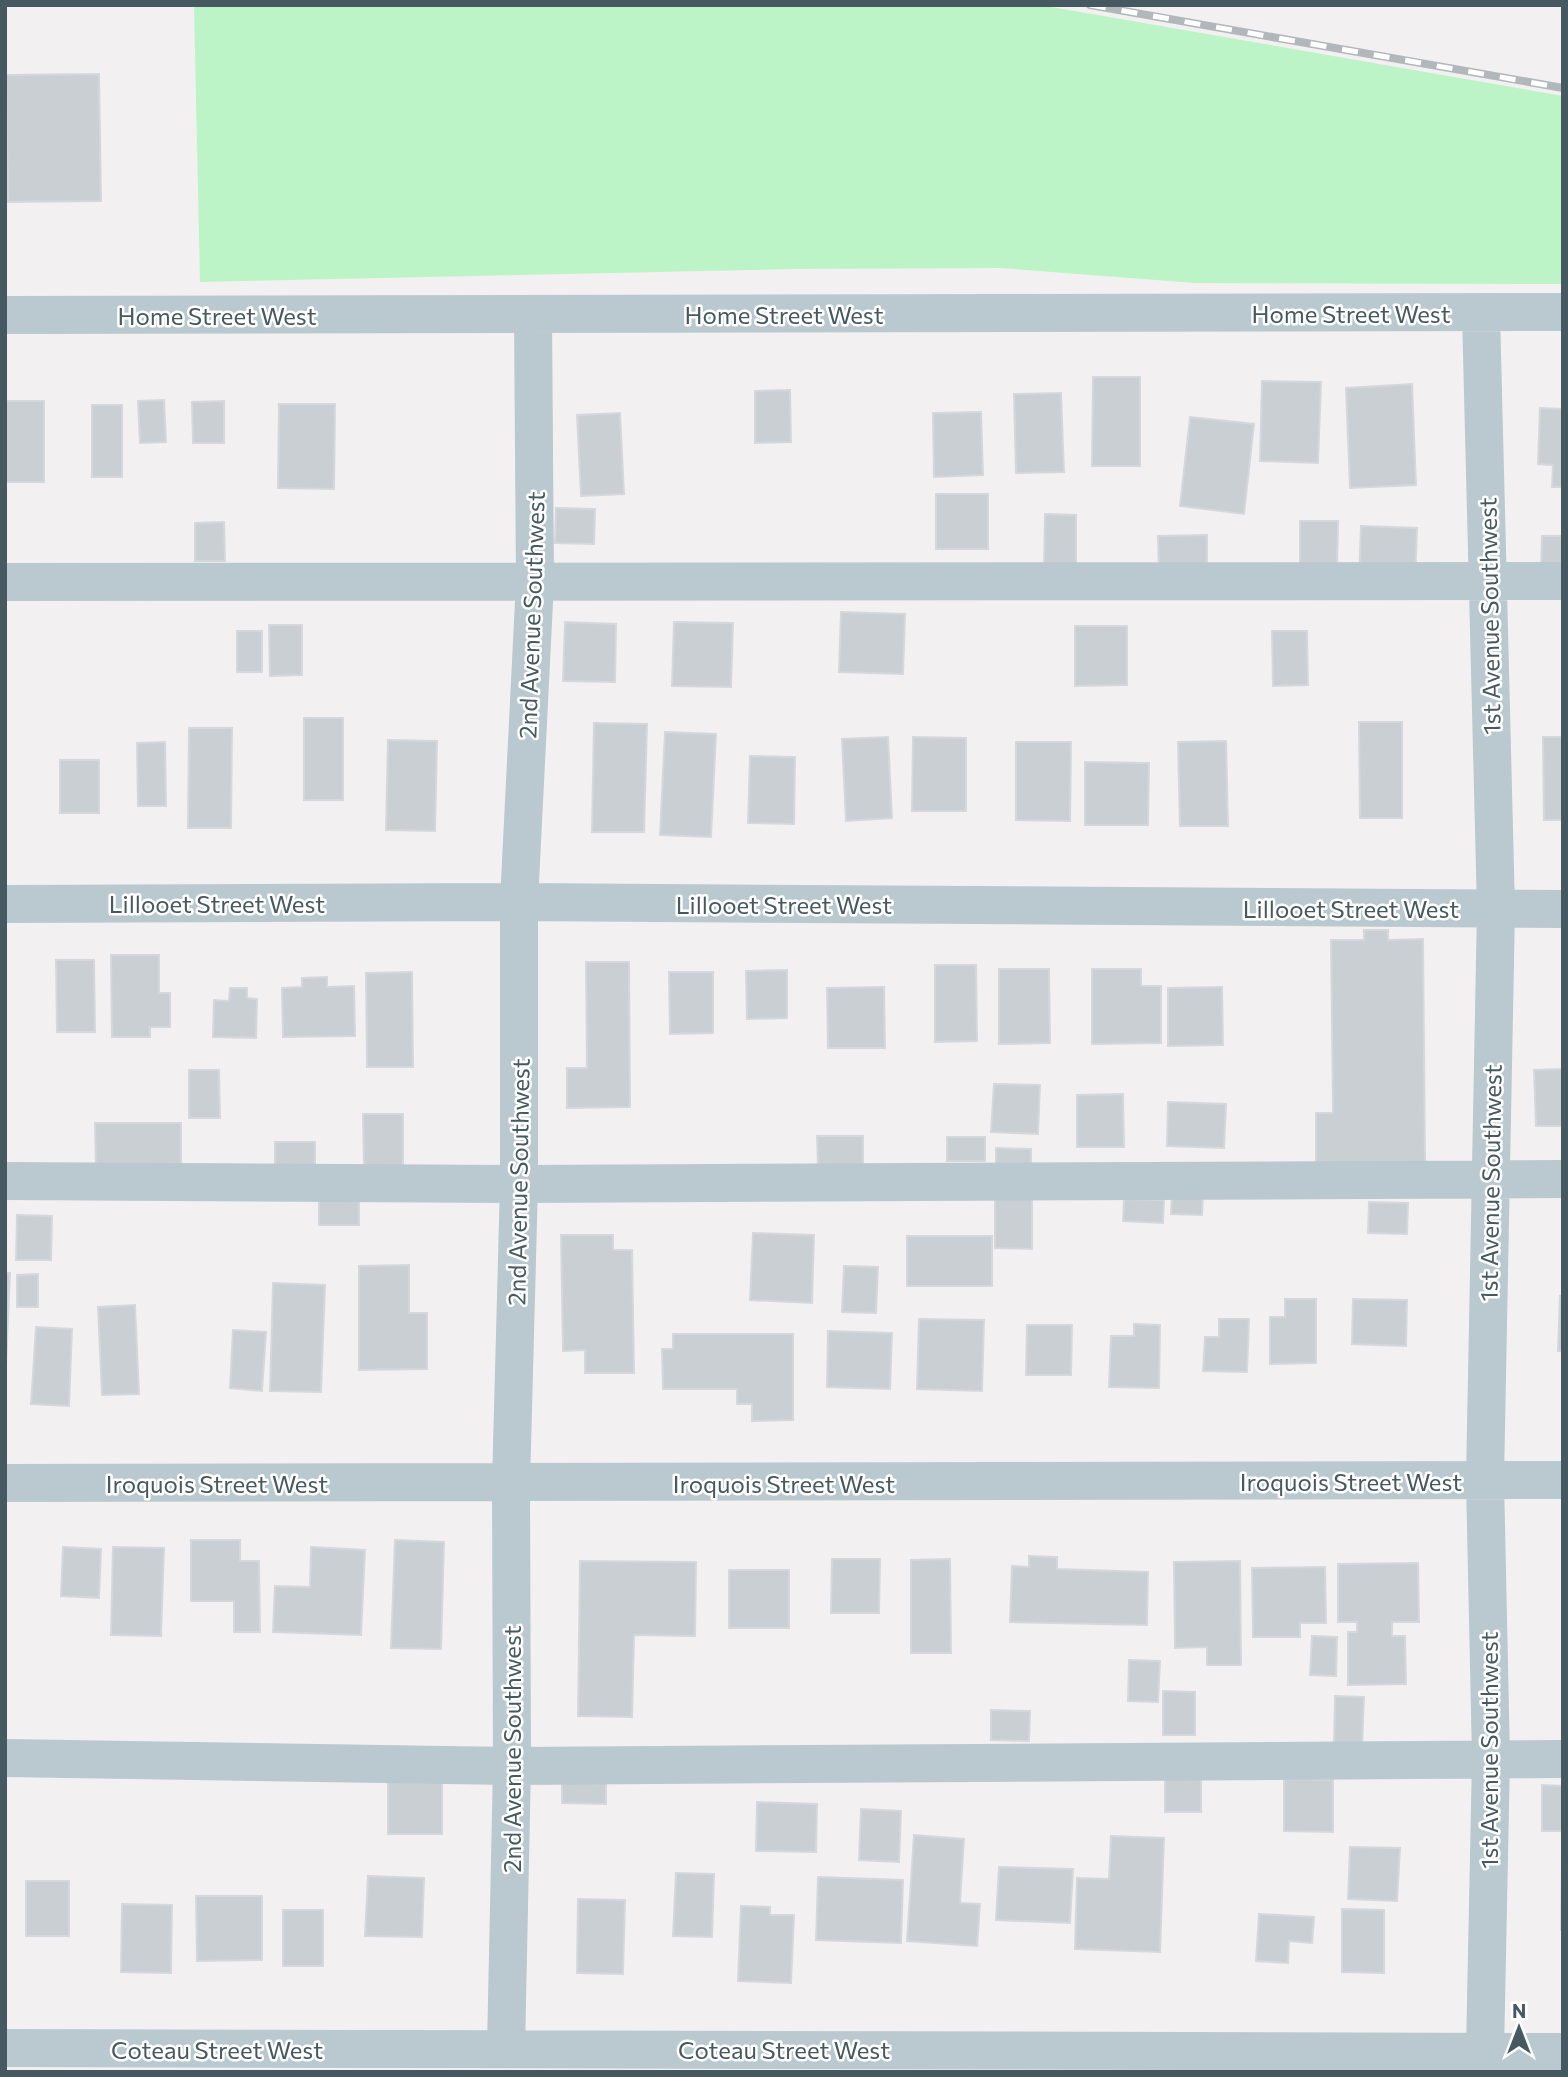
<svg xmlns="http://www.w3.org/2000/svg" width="1568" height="2077" font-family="Commissioner,sans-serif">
<rect width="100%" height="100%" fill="#f3f0f1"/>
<path fill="#bcf4c8" d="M 194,5 L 1040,5 L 1563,96 L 1563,284 L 1195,283 L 1001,268 L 794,269 L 200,282 Z"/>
<path fill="#cacfd4" stroke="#d4d8dd" stroke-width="2" d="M 99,74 L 101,201 L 8,202 L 6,75 Z
M 1093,377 L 1140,377 L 1140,466 L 1092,466 Z
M 1262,381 L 1321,382 L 1318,463 L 1260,461 Z
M 1412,384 L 1416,485 L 1350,488 L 1346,388 Z
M 790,390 L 791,442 L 755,443 L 755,391 Z
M 1061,393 L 1064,472 L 1016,473 L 1014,394 Z
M 164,400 L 166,442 L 140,443 L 138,401 Z
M 6,401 L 44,401 L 44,482 L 6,482 Z
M 224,401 L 224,443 L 193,443 L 192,402 Z
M 279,404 L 335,404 L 334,489 L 278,488 Z
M 92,405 L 122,405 L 122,477 L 92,477 Z
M 1540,408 L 1563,409 L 1563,487 L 1552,487 L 1553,465 L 1538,464 Z
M 981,412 L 983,475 L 934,477 L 933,413 Z
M 620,413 L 624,494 L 581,496 L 577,415 Z
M 1190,417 L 1254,424 L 1244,514 L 1180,506 Z
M 936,494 L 988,494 L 988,549 L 936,549 Z
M 556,508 L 595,509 L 594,544 L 555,543 Z
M 1045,514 L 1076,515 L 1076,566 L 1044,566 Z
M 1300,521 L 1338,521 L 1337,569 L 1300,568 Z
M 224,522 L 225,561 L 195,561 L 195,523 Z
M 1361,526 L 1417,528 L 1415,581 L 1359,580 Z
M 1207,535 L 1207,571 L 1159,572 L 1158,536 Z
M 1542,536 L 1563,536 L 1563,574 L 1541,573 Z
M 841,612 L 905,614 L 903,674 L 839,672 Z
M 565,622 L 616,624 L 615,682 L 563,681 Z
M 674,622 L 733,623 L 731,687 L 672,686 Z
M 269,625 L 302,625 L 302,675 L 270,676 Z
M 1075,626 L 1127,626 L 1127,685 L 1075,686 Z
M 237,631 L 262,631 L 262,672 L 237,672 Z
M 1272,631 L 1307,631 L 1308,685 L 1273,686 Z
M 304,718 L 343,718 L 343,800 L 304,800 Z
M 1359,722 L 1402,722 L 1402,818 L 1360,818 Z
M 594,723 L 647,724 L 644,832 L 592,832 Z
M 189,728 L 232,728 L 231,828 L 188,828 Z
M 665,732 L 716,734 L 711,837 L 660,835 Z
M 888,737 L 892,818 L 846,821 L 842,739 Z
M 913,737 L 966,738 L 966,811 L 912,811 Z
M 1543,737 L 1563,737 L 1563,820 L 1544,820 Z
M 388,740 L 437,741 L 435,831 L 386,830 Z
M 1226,741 L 1228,826 L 1180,826 L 1178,742 Z
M 165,742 L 166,806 L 138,806 L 137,743 Z
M 1016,742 L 1071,742 L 1070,821 L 1016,820 Z
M 750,756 L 795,757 L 794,824 L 748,823 Z
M 60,760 L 99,760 L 99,813 L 60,813 Z
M 1085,762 L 1149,763 L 1148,825 L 1085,825 Z
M 1364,930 L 1388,930 L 1388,940 L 1423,939 L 1425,1165 L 1316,1166 L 1316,1113 L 1333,1113 L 1331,940 L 1364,940 Z
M 111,955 L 159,955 L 159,993 L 170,993 L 170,1027 L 150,1027 L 150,1037 L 112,1037 Z
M 56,960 L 94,960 L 95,1032 L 57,1032 Z
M 586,962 L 629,962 L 630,1107 L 567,1108 L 567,1068 L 587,1068 Z
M 935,965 L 976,965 L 977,1041 L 935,1042 Z
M 999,969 L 1049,969 L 1050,1043 L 999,1044 Z
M 1092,969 L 1141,969 L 1141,986 L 1161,986 L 1161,1043 L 1092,1044 Z
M 787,970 L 787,1018 L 747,1019 L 746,971 Z
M 412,972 L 413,1067 L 367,1067 L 366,973 Z
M 669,972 L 713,972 L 713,1033 L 670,1034 Z
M 327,977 L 327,987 L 354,986 L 355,1036 L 283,1037 L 282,988 L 302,987 L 302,978 Z
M 884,987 L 885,1048 L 828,1048 L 827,988 Z
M 1222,987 L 1223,1045 L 1168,1046 L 1168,988 Z
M 230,988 L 247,988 L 247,998 L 257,999 L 256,1038 L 213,1037 L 214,1000 L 229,1001 Z
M 1563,1069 L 1563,1126 L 1536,1126 L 1534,1070 Z
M 189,1070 L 219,1070 L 220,1118 L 189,1118 Z
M 994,1084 L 1040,1085 L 1038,1134 L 991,1132 Z
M 1123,1094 L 1124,1147 L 1077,1147 L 1077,1095 Z
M 1168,1102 L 1226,1104 L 1224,1148 L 1167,1146 Z
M 363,1114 L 403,1114 L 403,1166 L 364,1166 Z
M 95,1123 L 181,1123 L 181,1169 L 96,1170 Z
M 817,1136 L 863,1136 L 863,1167 L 818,1167 Z
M 947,1137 L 985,1137 L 985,1161 L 947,1161 Z
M 275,1142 L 315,1142 L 315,1170 L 275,1171 Z
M 996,1148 L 1031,1149 L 1031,1167 L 996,1166 Z
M 1172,1193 L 1203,1195 L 1202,1215 L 1171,1214 Z
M 995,1195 L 1032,1195 L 1032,1249 L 995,1248 Z
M 319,1199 L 359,1199 L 359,1225 L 319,1225 Z
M 1124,1199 L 1164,1200 L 1163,1223 L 1123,1221 Z
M 1369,1202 L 1408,1203 L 1407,1234 L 1368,1233 Z
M 17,1215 L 52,1216 L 51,1260 L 16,1260 Z
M 753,1233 L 814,1235 L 812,1303 L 750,1300 Z
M 561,1235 L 613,1235 L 613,1250 L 632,1250 L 634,1373 L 585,1373 L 585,1350 L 563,1351 Z
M 907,1236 L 992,1236 L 992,1286 L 907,1286 Z
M 409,1265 L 409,1313 L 427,1313 L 427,1369 L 359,1370 L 359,1266 Z
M 844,1266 L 878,1267 L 876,1313 L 842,1312 Z
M 5,1273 L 10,1273 L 5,1388 Z
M 38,1274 L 38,1307 L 17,1307 L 17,1275 Z
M 273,1283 L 325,1285 L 321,1392 L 270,1391 Z
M 1560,1296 L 1563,1296 L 1563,1351 L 1558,1351 Z
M 1285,1299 L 1316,1299 L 1316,1363 L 1270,1364 L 1270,1317 L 1285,1317 Z
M 1353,1299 L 1407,1300 L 1406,1346 L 1352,1344 Z
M 135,1305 L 139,1394 L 102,1395 L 98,1307 Z
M 919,1319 L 984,1320 L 982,1391 L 917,1389 Z
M 1219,1319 L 1249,1319 L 1247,1372 L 1203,1371 L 1205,1337 L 1219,1337 Z
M 1134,1324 L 1160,1325 L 1159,1388 L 1109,1387 L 1111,1336 L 1134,1336 Z
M 1027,1325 L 1072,1325 L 1071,1375 L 1026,1375 Z
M 36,1327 L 72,1329 L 69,1406 L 31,1404 Z
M 233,1330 L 266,1332 L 262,1391 L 230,1388 Z
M 828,1331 L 892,1333 L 890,1389 L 827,1387 Z
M 673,1334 L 793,1334 L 793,1420 L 752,1421 L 752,1404 L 737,1404 L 737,1389 L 663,1389 L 662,1349 L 673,1349 Z
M 191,1540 L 240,1540 L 240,1561 L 259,1561 L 260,1632 L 234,1632 L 234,1601 L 191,1601 Z
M 395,1540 L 444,1542 L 441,1649 L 391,1648 Z
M 63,1547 L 101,1549 L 99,1598 L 61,1596 Z
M 113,1547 L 164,1548 L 161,1636 L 111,1635 Z
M 311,1547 L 365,1550 L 361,1635 L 273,1632 L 275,1586 L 310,1587 Z
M 1029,1556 L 1057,1557 L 1057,1569 L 1148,1572 L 1147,1625 L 1010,1622 L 1012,1566 L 1029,1567 Z
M 832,1559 L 880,1559 L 879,1613 L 831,1613 Z
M 950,1559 L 951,1653 L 911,1653 L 911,1560 Z
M 580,1561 L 696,1562 L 695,1636 L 634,1635 L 632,1717 L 578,1716 Z
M 1240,1561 L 1241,1665 L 1207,1665 L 1207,1647 L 1175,1648 L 1174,1562 Z
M 1418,1563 L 1419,1622 L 1392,1622 L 1392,1636 L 1405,1636 L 1406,1684 L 1348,1685 L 1348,1632 L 1357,1632 L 1357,1622 L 1338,1622 L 1338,1564 Z
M 1325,1567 L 1326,1623 L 1300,1623 L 1300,1637 L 1253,1637 L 1252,1568 Z
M 729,1570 L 789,1570 L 789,1628 L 729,1628 Z
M 1312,1636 L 1337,1637 L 1336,1676 L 1310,1675 Z
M 1129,1660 L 1160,1661 L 1158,1702 L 1128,1701 Z
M 1163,1691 L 1195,1692 L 1195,1735 L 1163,1735 Z
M 1335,1696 L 1364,1697 L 1362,1746 L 1334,1745 Z
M 991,1710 L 1030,1711 L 1029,1741 L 991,1740 Z
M 562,1778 L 606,1778 L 606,1804 L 562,1803 Z
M 1201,1778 L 1201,1812 L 1165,1812 L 1165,1779 Z
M 1284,1779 L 1333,1780 L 1333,1832 L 1284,1831 Z
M 388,1782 L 442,1782 L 442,1834 L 388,1834 Z
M 1542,1785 L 1563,1786 L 1563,1831 L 1542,1831 Z
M 757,1802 L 817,1804 L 816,1852 L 756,1851 Z
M 861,1809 L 901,1811 L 899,1862 L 859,1860 Z
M 914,1835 L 964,1839 L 960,1903 L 980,1904 L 977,1946 L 907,1941 Z
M 1111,1836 L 1164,1838 L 1160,1952 L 1075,1949 L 1077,1878 L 1109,1879 Z
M 1350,1847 L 1400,1848 L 1397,1901 L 1348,1899 Z
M 1562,1853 L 1563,1853 L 1563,1930 L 1561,1930 Z
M 999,1867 L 1073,1869 L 1070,1923 L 996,1920 Z
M 676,1873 L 714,1874 L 712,1937 L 673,1936 Z
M 368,1876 L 424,1878 L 422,1937 L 365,1936 Z
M 818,1877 L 903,1880 L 901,1943 L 816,1940 Z
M 26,1881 L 69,1881 L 69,1936 L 26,1936 Z
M 196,1896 L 262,1896 L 262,1960 L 197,1961 Z
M 578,1899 L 625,1900 L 623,1974 L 577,1973 Z
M 122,1904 L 172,1905 L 171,1973 L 121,1972 Z
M 741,1906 L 770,1907 L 770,1915 L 794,1915 L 791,1983 L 738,1981 Z
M 1342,1909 L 1384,1910 L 1384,1973 L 1342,1972 Z
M 283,1910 L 323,1910 L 323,1966 L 283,1966 Z
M 1259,1914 L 1314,1917 L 1312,1943 L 1289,1941 L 1288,1963 L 1256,1961 Z"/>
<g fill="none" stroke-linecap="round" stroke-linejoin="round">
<path stroke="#bac8cf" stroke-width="38" d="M 1481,313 L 1496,909 L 1485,1480 L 1491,1758 L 1485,2052
M 5,315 L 1563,312
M 5,582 L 1563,581
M 5,904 L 519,902 L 1563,909
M 5,1181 L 519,1184 L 1563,1179
M 5,1483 L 1563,1480
M 5,1758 L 512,1766 L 1563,1759
M 5,2048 L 1563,2052
M 506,2049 L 512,1766 L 511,1484 L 519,1184 L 519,902 L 535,582 L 533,314"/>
<defs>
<path id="rail" d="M 1090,5 L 1563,88"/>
</defs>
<use href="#rail" stroke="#b2b7bc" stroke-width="8"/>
<use href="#rail" stroke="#fff" stroke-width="5" stroke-dasharray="16" stroke-linecap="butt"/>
</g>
<g text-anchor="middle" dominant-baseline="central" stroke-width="5" stroke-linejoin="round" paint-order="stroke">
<g font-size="24" fill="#465860" stroke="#fff">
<text x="1351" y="313">Home Street West</text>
<text x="784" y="314">Home Street West</text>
<text x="217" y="315">Home Street West</text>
<text transform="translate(531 615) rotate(-88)">2nd Avenue Southwest</text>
<text transform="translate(1489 616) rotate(-91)">1st Avenue Southwest</text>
<text x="217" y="903">Lillooet Street West</text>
<text x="784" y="904">Lillooet Street West</text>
<text x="1351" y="908">Lillooet Street West</text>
<text transform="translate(518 1182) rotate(-89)">2nd Avenue Southwest</text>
<text transform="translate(1490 1183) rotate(-89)">1st Avenue Southwest</text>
<text x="1351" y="1481">Iroquois Street West</text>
<text x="217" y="1483">Iroquois Street West</text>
<text x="784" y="1483">Iroquois Street West</text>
<text transform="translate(511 1749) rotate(-90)">2nd Avenue Southwest</text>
<text transform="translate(1488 1750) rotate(-90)">1st Avenue Southwest</text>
<text x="217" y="2049">Coteau Street West</text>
<text x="784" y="2049">Coteau Street West</text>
</g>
</g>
<rect width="1568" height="2077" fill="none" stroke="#465860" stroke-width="14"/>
<g transform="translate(1519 2028)" stroke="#ffffff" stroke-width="5" paint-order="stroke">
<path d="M0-5L12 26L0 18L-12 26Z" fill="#465860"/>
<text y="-10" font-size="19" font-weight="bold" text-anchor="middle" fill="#465860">N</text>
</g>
</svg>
